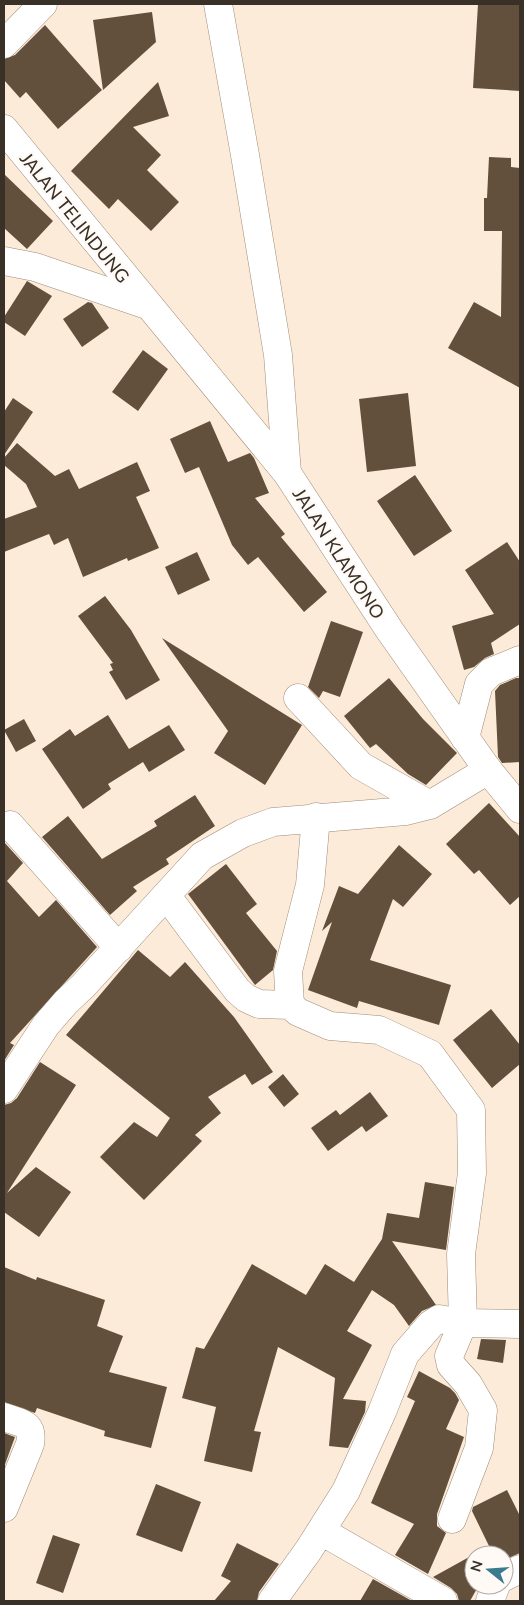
<svg xmlns="http://www.w3.org/2000/svg" width="524" height="1605" font-family="Lato,sans-serif">
<rect width="100%" height="100%" fill="#fcebd9"/>
<path fill="#62503d" d="M 478,4 L 520,4 L 520,91 L 473,88 Z
M 152,12 L 156,42 L 103,90 L 93,20 Z
M 45,25 L 102,90 L 58,129 L 26,92 L 20,98 L 4,80 L 4,59 L 15,55 Z
M 158,82 L 169,116 L 133,127 L 161,155 L 147,170 L 179,202 L 151,231 L 118,199 L 109,209 L 71,171 Z
M 489,157 L 511,158 L 511,167 L 520,168 L 520,388 L 448,348 L 474,302 L 501,317 L 502,231 L 484,231 L 484,198 L 487,198 Z
M 4,174 L 53,221 L 27,249 L 4,228 Z
M 27,281 L 52,296 L 25,336 L 4,322 L 4,317 Z
M 88,302 L 92,303 L 109,328 L 82,347 L 63,319 Z
M 143,350 L 168,369 L 138,411 L 112,392 Z
M 408,393 L 416,466 L 367,472 L 359,399 Z
M 13,398 L 33,412 L 4,455 L 4,412 Z
M 210,421 L 228,462 L 250,453 L 254,458 L 269,493 L 255,498 L 285,534 L 281,537 L 327,592 L 304,612 L 258,557 L 248,565 L 232,545 L 199,467 L 185,473 L 170,439 Z
M 17,443 L 55,476 L 69,469 L 79,489 L 137,462 L 150,491 L 136,497 L 159,548 L 128,561 L 127,558 L 83,577 L 68,538 L 54,545 L 49,534 L 4,552 L 4,519 L 37,507 L 26,484 L 4,465 L 4,458 Z
M 415,475 L 452,531 L 414,556 L 377,501 Z
M 507,542 L 520,562 L 520,624 L 491,643 L 494,654 L 485,658 L 474,667 L 464,670 L 452,626 L 494,614 L 465,570 Z
M 197,552 L 210,580 L 178,595 L 165,567 Z
M 105,596 L 131,630 L 160,680 L 126,700 L 109,672 L 113,670 L 110,664 L 113,663 L 78,616 Z
M 331,621 L 363,632 L 340,697 L 323,691 L 319,698 L 308,687 Z
M 162,638 L 302,725 L 265,785 L 214,753 L 228,731 Z
M 389,678 L 423,719 L 457,753 L 426,785 L 408,774 L 376,744 L 370,748 L 344,716 Z
M 516,678 L 520,678 L 520,762 L 502,763 L 498,757 L 495,691 L 500,685 Z
M 108,715 L 129,749 L 169,725 L 185,750 L 149,772 L 143,762 L 108,784 L 111,789 L 83,809 L 42,749 L 70,729 L 75,736 Z
M 24,719 L 36,741 L 16,752 L 4,730 Z
M 195,795 L 215,826 L 166,859 L 169,864 L 133,887 L 137,891 L 110,915 L 42,837 L 68,816 L 102,859 L 157,826 L 154,821 Z
M 489,803 L 520,837 L 520,896 L 510,905 L 479,870 L 474,874 L 446,844 Z
M 4,842 L 23,863 L 7,881 L 39,917 L 56,900 L 97,947 L 10,1043 L 14,1045 L 4,1061 Z
M 399,845 L 432,874 L 403,907 L 393,899 L 370,960 L 451,985 L 439,1025 L 359,1001 L 357,1008 L 308,990 L 332,922 L 322,931 L 339,886 L 358,894 Z
M 226,864 L 257,904 L 246,913 L 277,951 L 273,970 L 255,985 L 188,894 Z
M 138,950 L 170,977 L 185,962 L 234,1017 L 273,1072 L 252,1085 L 245,1074 L 208,1097 L 221,1113 L 195,1135 L 202,1141 L 144,1200 L 100,1157 L 134,1122 L 157,1137 L 170,1118 L 66,1035 Z
M 491,1009 L 520,1045 L 520,1064 L 492,1088 L 453,1040 Z
M 40,1062 L 76,1085 L 7,1193 L 36,1167 L 71,1192 L 39,1237 L 4,1212 L 4,1105 L 11,1103 L 17,1098 Z
M 283,1074 L 299,1094 L 284,1107 L 268,1087 Z
M 370,1092 L 388,1116 L 366,1132 L 362,1126 L 328,1151 L 311,1128 L 336,1110 L 340,1115 Z
M 425,1182 L 454,1187 L 446,1250 L 392,1241 L 436,1305 L 422,1311 L 409,1326 L 394,1305 L 372,1290 L 347,1331 L 372,1345 L 343,1399 L 366,1401 L 365,1412 L 348,1448 L 329,1446 L 335,1378 L 278,1347 L 254,1431 L 261,1432 L 252,1472 L 204,1461 L 216,1407 L 182,1398 L 196,1347 L 204,1349 L 252,1264 L 306,1295 L 325,1264 L 354,1282 L 382,1239 L 387,1213 L 419,1218 Z
M 4,1267 L 36,1280 L 37,1277 L 105,1300 L 97,1326 L 123,1336 L 109,1372 L 167,1387 L 151,1448 L 104,1436 L 105,1431 L 37,1408 L 35,1413 L 4,1402 Z
M 481,1339 L 506,1340 L 503,1363 L 477,1359 Z
M 419,1371 L 450,1388 L 455,1393 L 459,1400 L 446,1429 L 464,1437 L 437,1514 L 437,1526 L 446,1533 L 428,1574 L 395,1555 L 414,1524 L 371,1503 L 415,1401 L 407,1397 Z
M 4,1433 L 15,1437 L 4,1467 Z
M 156,1484 L 201,1502 L 182,1552 L 136,1535 Z
M 507,1490 L 520,1516 L 520,1553 L 504,1560 L 504,1555 L 474,1555 L 474,1585 L 479,1585 L 470,1601 L 459,1601 L 457,1594 L 451,1588 L 433,1577 L 489,1546 L 472,1511 L 473,1507 Z
M 53,1535 L 80,1544 L 63,1593 L 36,1583 Z
M 237,1543 L 279,1564 L 259,1592 L 257,1601 L 214,1601 L 231,1581 L 221,1576 Z
M 373,1579 L 412,1601 L 360,1601 Z"/>
<g fill="none" stroke-linecap="round" stroke-linejoin="round">
<defs>
<path id="minor" d="M 218,4 L 245,155 L 278,355 L 287,473
M 4,44 L 43,4
M 4,261 L 35,267 L 147,305
M 298,698 L 361,766 L 430,805
M 465,738 L 479,684 L 491,672 L 520,660
M 10,825 L 119,948
M 166,895 L 237,990 L 246,998 L 259,1004 L 290,1005 L 298,1012 L 330,1026 L 379,1030 L 430,1054 L 471,1110 L 472,1173 L 461,1254 L 463,1323 L 449,1356 L 451,1365 L 468,1384 L 483,1410 L 479,1448 L 452,1519
M 290,1005 L 288,971 L 310,885 L 316,817
M 4,1089 L 46,1025 L 66,1002 L 84,985 L 202,856 L 243,833 L 273,822 L 406,811 L 430,805 L 488,770
M 4,1417 C 20,1423 34,1422 30,1444 L 4,1508
M 321,1531 L 443,1601
M 504,1577 L 520,1569
M 272,1601 L 308,1551 L 346,1491 L 382,1412 L 405,1354 L 431,1324 L 439,1319 L 463,1323 L 520,1324
M 490,1601 L 496,1585"/>
<path id="major" d="M 4,129 L 287,473 L 390,631 L 488,770 L 520,809"/>
</defs>
<use href="#minor" stroke="#9f8c77" stroke-width="29"/>
<use href="#major" stroke="#9f8c77" stroke-width="29"/>
<use href="#minor" stroke="#fff" stroke-width="28"/>
<use href="#major" stroke="#fff" stroke-width="28"/>
</g>
<g text-anchor="middle" dominant-baseline="central" stroke-width="5" stroke-linejoin="round" paint-order="stroke">
<g font-size="18" fill="#393128" stroke="#fffaf6">
<text transform="translate(75 217) rotate(51)">JALAN TELINDUNG</text>
<text transform="translate(339 553) rotate(57)">JALAN KLAMONO</text>
</g>
</g>
<rect width="524" height="1605" fill="none" stroke="#393128" stroke-width="10"/>
<g transform="translate(489 1570) rotate(287)"><circle r="24" fill="#fffaf6" stroke="#b0aaa4"/>
<path d="M0-4L9 19L0 12L-9 19Z" fill="#3a7b8e"/>
<text y="-8" font-size="14" font-weight="bold" text-anchor="middle" fill="#393128">N</text>
</g>
</svg>
